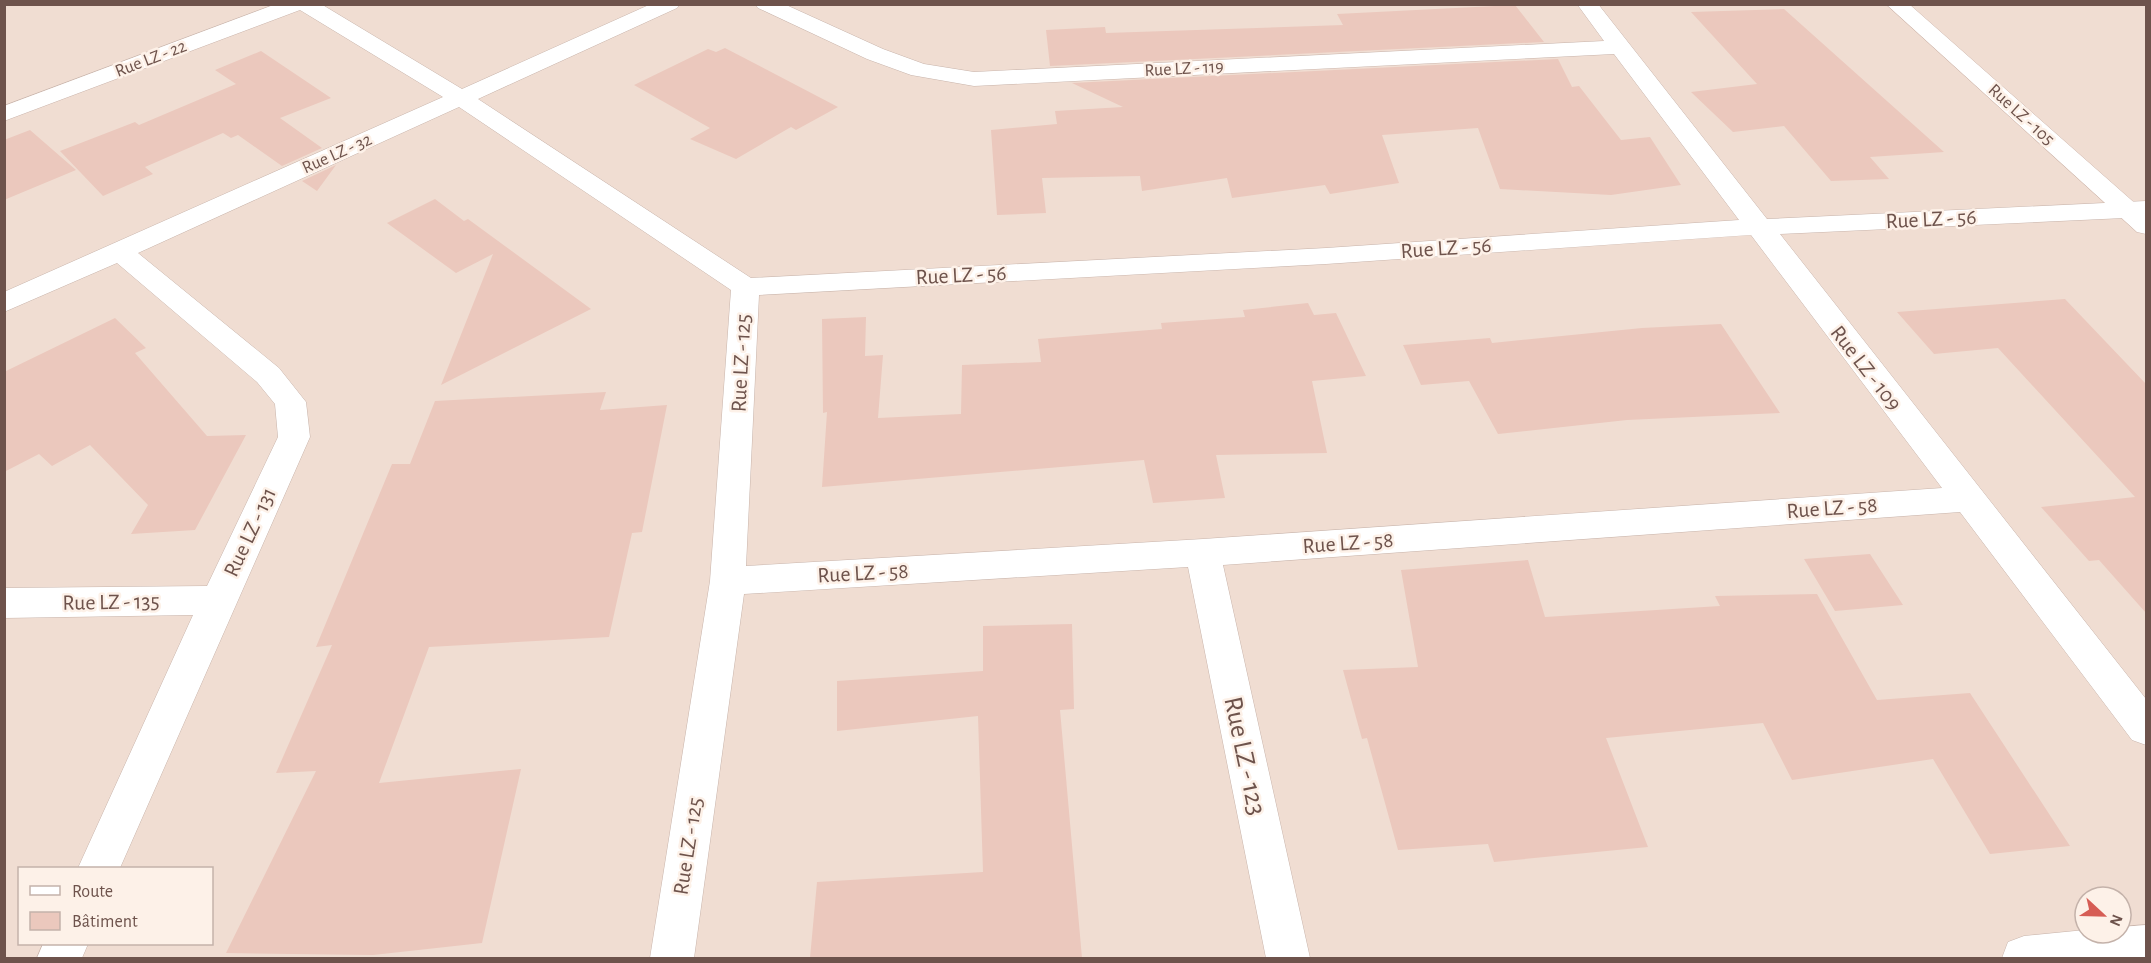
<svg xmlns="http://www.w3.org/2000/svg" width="2151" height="963" font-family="'Alegreya Sans',sans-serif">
<rect width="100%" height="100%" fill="#f9ede2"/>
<path fill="#f0ddd2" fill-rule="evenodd" d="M 5,5 L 2146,5 L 2146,958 L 5,958 ZM 20,868 L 212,868 L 212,944 L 20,944 ZM 2085,897 L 2121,897 L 2121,933 L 2085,933 Z"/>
<path fill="#ebc8bd" d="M 1515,5 L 1544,42 L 1050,66 L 1046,30 L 1105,27 L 1106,33 L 1343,25 L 1337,14 Z
M 1784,9 L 1944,152 L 1870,157 L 1889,179 L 1831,181 L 1784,126 L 1733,132 L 1691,92 L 1757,84 L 1691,12 Z
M 725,48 L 838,107 L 796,130 L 791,127 L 736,159 L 690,139 L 710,128 L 634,85 L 708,49 L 716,52 Z
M 261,51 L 331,98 L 280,118 L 322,148 L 282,166 L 238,135 L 231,138 L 223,133 L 145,167 L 153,174 L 103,196 L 60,151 L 135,122 L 139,125 L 236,84 L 215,70 Z
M 1558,59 L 1572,87 L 1579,86 L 1621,140 L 1650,137 L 1681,185 L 1611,195 L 1500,189 L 1478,128 L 1382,135 L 1399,183 L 1330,194 L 1325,185 L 1232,198 L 1227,178 L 1142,191 L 1140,176 L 1042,178 L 1046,213 L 997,215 L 991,130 L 1057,124 L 1055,111 L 1123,107 L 1072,83 Z
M 30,130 L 76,170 L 4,200 L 4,140 Z
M 336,165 L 317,191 L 302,181 Z
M 435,199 L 464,221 L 468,219 L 591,309 L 441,385 L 493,254 L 456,273 L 387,223 Z
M 2065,299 L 2146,384 L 2146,613 L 2099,560 L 2089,561 L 2041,507 L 2135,497 L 1998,348 L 1934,354 L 1897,312 Z
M 1308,303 L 1314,315 L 1336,313 L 1366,376 L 1312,381 L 1327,453 L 1216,455 L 1225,498 L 1153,503 L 1144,460 L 822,487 L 827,412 L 823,413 L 822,319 L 866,317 L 865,356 L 883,355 L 878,418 L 961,414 L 962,365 L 1041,362 L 1038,339 L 1162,329 L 1161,323 L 1245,317 L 1243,310 Z
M 115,318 L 146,348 L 135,353 L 207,436 L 246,435 L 195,530 L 131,534 L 148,505 L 90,445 L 52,466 L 39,454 L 4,472 L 4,372 Z
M 1721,324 L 1780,413 L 1627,420 L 1498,434 L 1469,381 L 1421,385 L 1403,345 L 1490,338 L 1492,343 L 1642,328 Z
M 606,392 L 600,410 L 667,405 L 642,532 L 632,533 L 609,637 L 429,647 L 379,783 L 521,769 L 482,943 L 373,955 L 226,953 L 316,771 L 276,773 L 332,645 L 316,647 L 392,464 L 410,464 L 435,401 Z
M 1870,554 L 1903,605 L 1835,611 L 1804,559 Z
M 1528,560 L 1545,617 L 1720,606 L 1715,596 L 1817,594 L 1877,700 L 1970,693 L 2070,846 L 1990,854 L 1933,759 L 1792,780 L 1763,723 L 1606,738 L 1648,847 L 1494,862 L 1488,844 L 1398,850 L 1367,738 L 1362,739 L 1343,670 L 1418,667 L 1401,570 Z
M 1072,624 L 1074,709 L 1060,710 L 1082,958 L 810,958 L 817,882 L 983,872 L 978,716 L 837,731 L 837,681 L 983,671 L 983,626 Z"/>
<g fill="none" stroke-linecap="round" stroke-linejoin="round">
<defs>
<path id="minor" d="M 276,4 L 321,4 L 462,89 L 651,4 L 680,4 L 677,8 L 478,99 L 751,278 L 1326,248 L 1739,220 L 1614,54 L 974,86 L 911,75 L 867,59 L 758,8 L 755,4 L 784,4 L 883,49 L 924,64 L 974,72 L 1604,41 L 1577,4 L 1598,4 L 1767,219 L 2146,201 L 2146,217 L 1780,234 L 2146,699 L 2146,745 L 2132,740 L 1960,512 L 1223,565 L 1310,958 L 1266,958 L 1188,567 L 744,594 L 694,958 L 650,958 L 710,581 L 731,290 L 459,107 L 138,253 L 279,368 L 306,402 L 310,437 L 120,868 L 78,868 L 193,615 L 4,618 L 4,588 L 207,586 L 278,437 L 275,404 L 257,382 L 117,263 L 4,312 L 4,292 L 443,97 L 300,10 L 4,121 L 4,106 ZM 1751,235 L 1942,488 L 1203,539 L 746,566 L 759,295 L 1326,264 Z
M 2146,925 L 2146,958 L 2002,958 L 2008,942 L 2024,936 L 2085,930 L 2085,933 L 2121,933 L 2121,927 Z
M 43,944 L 88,944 L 82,958 L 37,958 Z"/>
<path id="secondary" d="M 1886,4 L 1909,4 L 2146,213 L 2146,234 L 2137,232 Z"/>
</defs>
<use href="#minor" stroke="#c8b4ab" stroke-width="1"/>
<use href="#secondary" stroke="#cdb5ab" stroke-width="1"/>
<use href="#minor" fill="#fff" fill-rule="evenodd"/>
<use href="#secondary" fill="#fff" fill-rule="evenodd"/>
</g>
<g text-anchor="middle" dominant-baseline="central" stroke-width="5" stroke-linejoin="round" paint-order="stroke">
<g font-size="18" fill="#6e534c" stroke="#fdf1e8">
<text transform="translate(151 59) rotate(-21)">Rue LZ - 22</text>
<text transform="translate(1184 69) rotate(-3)">Rue LZ - 119</text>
<text transform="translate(2021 115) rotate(42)">Rue LZ - 105</text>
<text transform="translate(337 154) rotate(-24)">Rue LZ - 32</text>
</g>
<g font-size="22" fill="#6e534c" stroke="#fdf1e8">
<text transform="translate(1931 219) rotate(-3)">Rue LZ - 56</text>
<text transform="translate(1446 248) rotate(-4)">Rue LZ - 56</text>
<text transform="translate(961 275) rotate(-3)">Rue LZ - 56</text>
<text transform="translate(741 363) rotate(-87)">Rue LZ - 125</text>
<text transform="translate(1866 368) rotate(52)">Rue LZ - 109</text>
<text transform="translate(1832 508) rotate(-4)">Rue LZ - 58</text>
<text transform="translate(250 532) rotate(-65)">Rue LZ - 131</text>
<text transform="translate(1348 543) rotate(-4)">Rue LZ - 58</text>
<text transform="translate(863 573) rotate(-3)">Rue LZ - 58</text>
<text transform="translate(111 602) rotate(-1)">Rue LZ - 135</text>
<text transform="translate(688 846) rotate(-81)">Rue LZ - 125</text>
</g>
<g font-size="27" fill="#6e534c" stroke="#fdf1e8">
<text transform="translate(1245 756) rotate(78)">Rue LZ - 123</text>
</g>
</g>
<rect width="2151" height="963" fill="none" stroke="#6e534c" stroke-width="12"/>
<rect x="18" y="867" width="195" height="78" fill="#fdf1e8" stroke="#c4b2aa" stroke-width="1.5"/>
<rect x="30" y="886" width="30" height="9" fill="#ffffff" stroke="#c4b2aa" stroke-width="1.5"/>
<text x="72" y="897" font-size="18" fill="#6e534c">Route</text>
<rect x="30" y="912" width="30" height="18" fill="#ebc8bd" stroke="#c4b2aa" stroke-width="1.5"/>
<text x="72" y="927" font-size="18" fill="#6e534c">Bâtiment</text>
<g transform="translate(2103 915) rotate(112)"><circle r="28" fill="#fdf1e8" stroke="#c4b2aa" stroke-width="1.5"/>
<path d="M0-4.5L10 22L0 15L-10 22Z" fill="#d65d55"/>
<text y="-9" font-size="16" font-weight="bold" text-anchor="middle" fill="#6e534c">N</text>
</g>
</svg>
